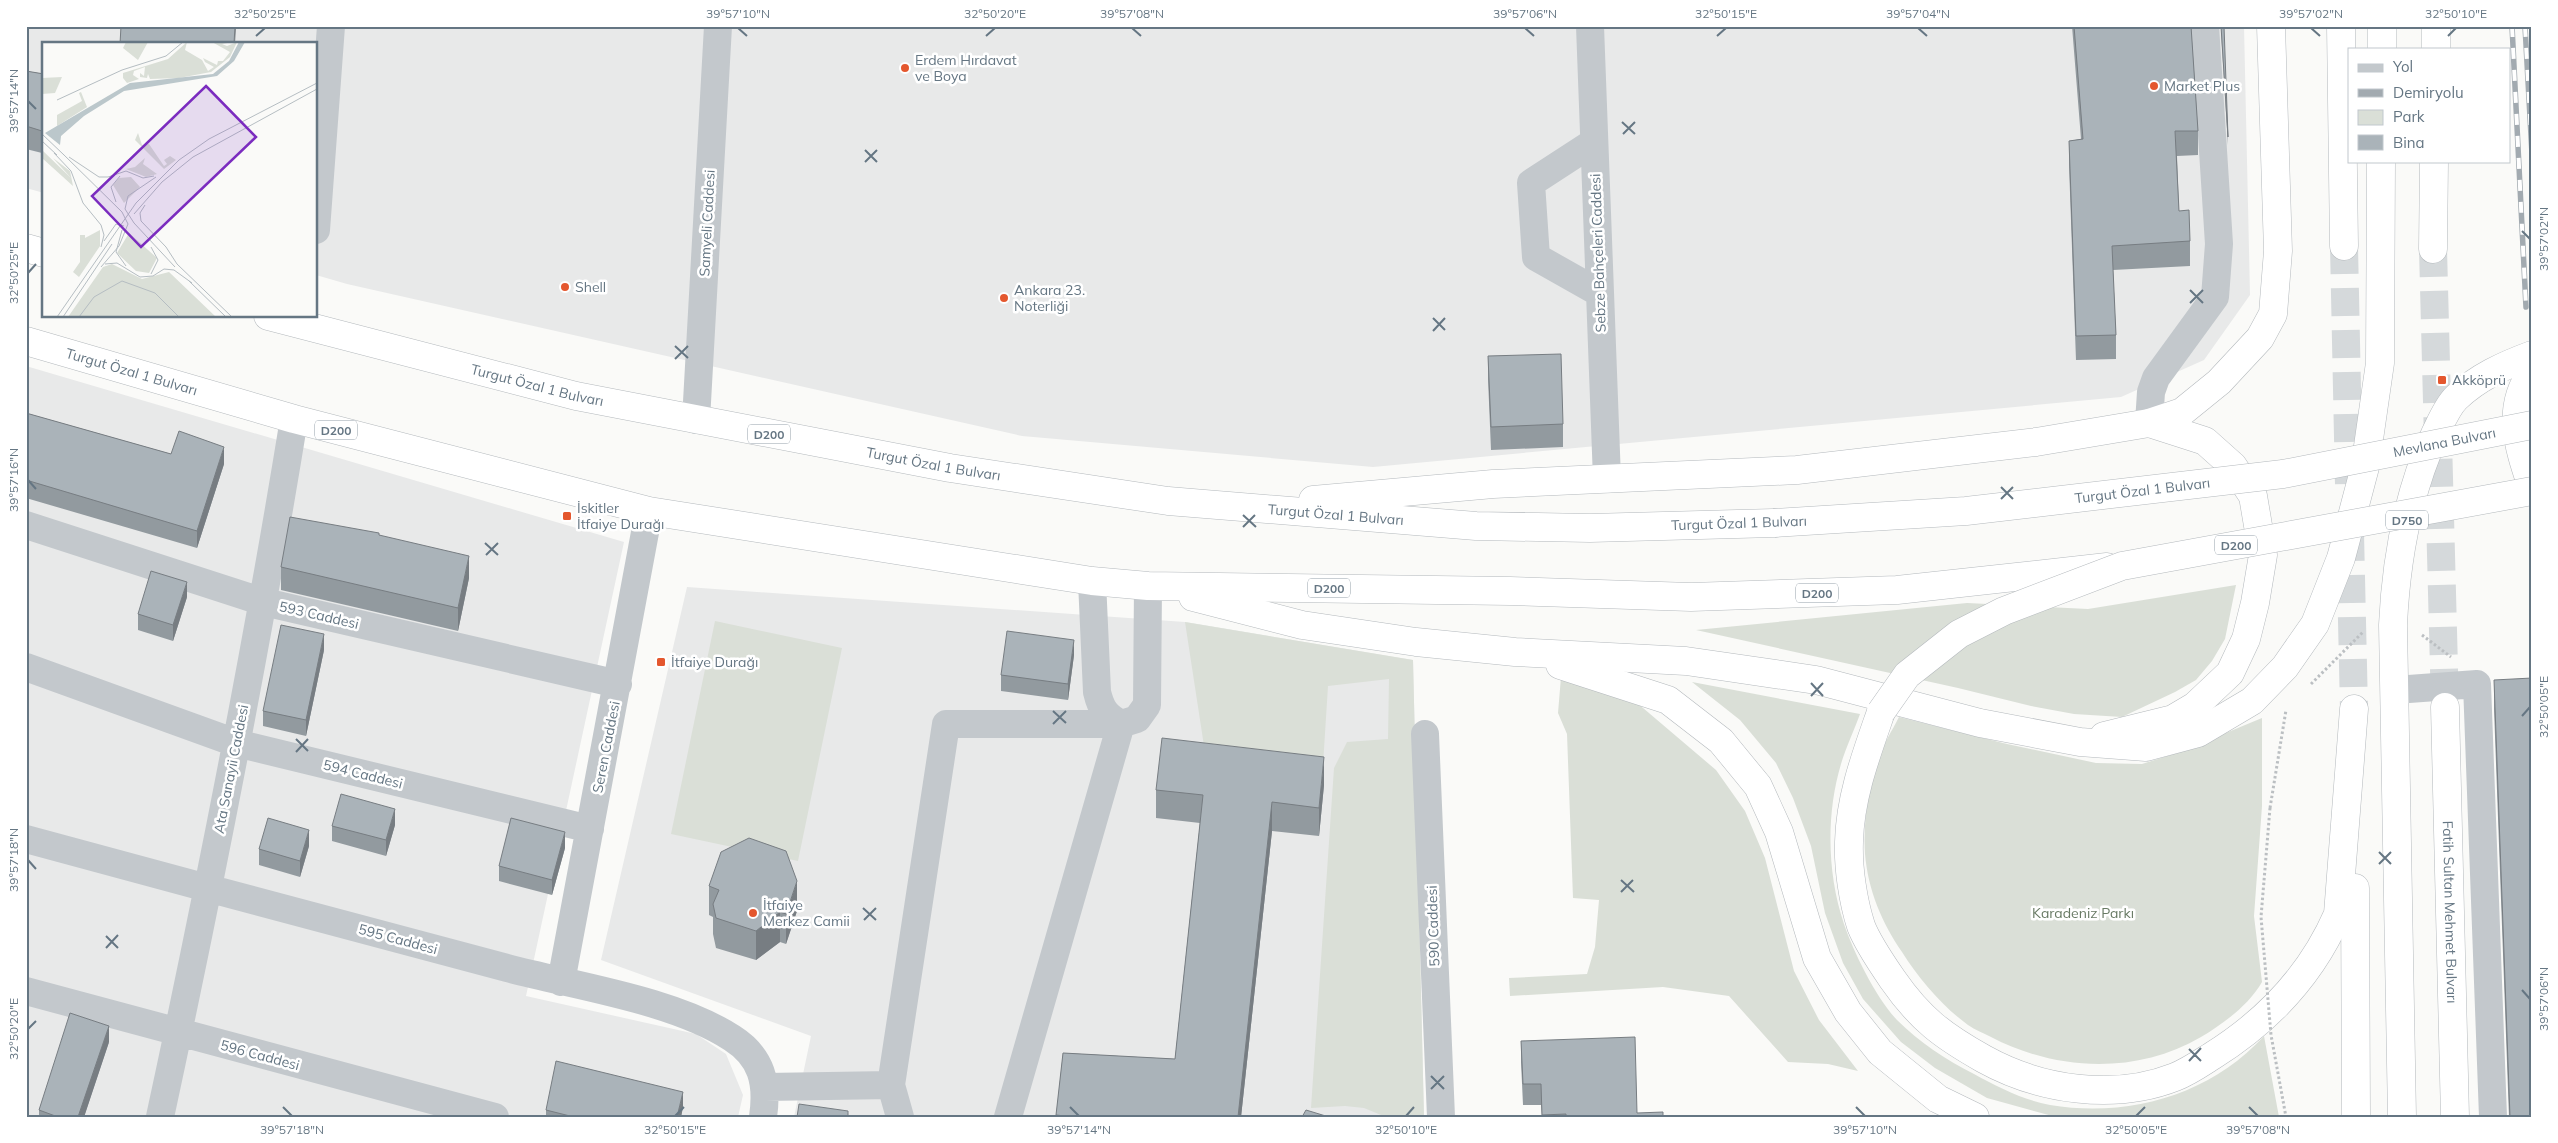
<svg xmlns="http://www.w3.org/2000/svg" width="2558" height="1143" font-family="Mulish,sans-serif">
<rect width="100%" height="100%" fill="#fafaf8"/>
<path fill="#e8e9e9" d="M 26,26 L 2244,26 L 2250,295 L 2204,360 L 2121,397 L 1373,467 L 1022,436 L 347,284 L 316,275 L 316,44 L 44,44 L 44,193 L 26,188 Z
M 26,366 L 624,542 L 526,996 L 696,1034 L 726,1054 L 743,1095 L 738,1117 L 26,1117 Z
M 687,587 L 1185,622 L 1413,660 L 1424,1117 L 794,1117 L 811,1036 L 601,960 Z"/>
<path fill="#dadfd7" d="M 2236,585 L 2225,639 L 2212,661 L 2196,680 L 2175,692 L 2122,717 L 2074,714 L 2031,706 L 1958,688 L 1696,630 L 1967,603 L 2088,609 Z
M 715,621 L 842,648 L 798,861 L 671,834 Z
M 1185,622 L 1413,660 L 1424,1117 L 1386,1117 L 1364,1108 L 1345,1106 L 1311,1108 L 1334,768 L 1347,742 L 1388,739 L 1389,679 L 1328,686 L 1323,765 L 1204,746 Z
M 1561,677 L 1636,702 L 1716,770 L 1745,811 L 1765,858 L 1794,971 L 1819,1020 L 1858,1071 L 1828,1064 L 1788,1062 L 1729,996 L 1663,987 L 1510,996 L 1509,978 L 1587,974 L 1595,947 L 1599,900 L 1573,898 L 1567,734 L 1558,713 Z
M 1692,682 L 1860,714 C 1854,731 1846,747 1841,764 C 1826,814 1827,874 1844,924 C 1854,953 1876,998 1897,1020 C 1919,1042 1946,1060 1974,1074 C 1998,1087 2023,1100 2050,1105 C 2129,1118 2210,1095 2264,1036 L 2279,1117 L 2056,1117 L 1987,1098 L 1935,1068 L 1901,1042 L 1863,999 L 1843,963 L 1825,913 L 1811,846 L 1793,798 L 1776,763 L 1740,720 Z
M 1899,717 L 2007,744 L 2096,763 L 2142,764 L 2180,752 L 2262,718 L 2262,806 L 2254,916 L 2262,982 C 2249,1005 2223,1024 2201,1037 C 2136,1075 2056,1071 1991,1037 C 1984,1033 1975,1030 1968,1025 C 1942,1006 1919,979 1902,952 C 1882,923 1868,890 1865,854 C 1863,824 1868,789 1877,761 C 1882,746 1892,731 1899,717 Z"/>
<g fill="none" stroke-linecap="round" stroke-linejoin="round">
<path stroke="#d5d9db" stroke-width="28" stroke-dasharray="28 14" stroke-linecap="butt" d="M 2344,246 L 2349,485
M 2433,249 L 2445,707
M 2350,533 L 2354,709"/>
<defs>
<g id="highway">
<path d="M 2341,26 L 2344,246"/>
<path d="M 2382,49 L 2382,26"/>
<path d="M 2436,49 L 2436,26"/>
<path d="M 26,248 L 44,253"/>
<path d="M 2433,249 L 2434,161"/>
<path id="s1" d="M 268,316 L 576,396 L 950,468 L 1168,501 L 1476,526 L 1590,528 L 1774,523"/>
<path id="s2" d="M 26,341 L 294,419 L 649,511 L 1092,581 L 1148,586 L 1510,591 L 1691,597 L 1897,590 L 2107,567"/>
<path d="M 2532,372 C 2505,409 2519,448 2532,487"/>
<path d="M 1313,500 L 1493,484 L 1797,470 L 2036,442 L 2149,423 L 2182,412 L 2219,382 L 2260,338 L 2273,314 L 2278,251 L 2271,26"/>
<path d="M 1193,597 L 1302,625 L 1416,642 L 1515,652 L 1686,661 L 1816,680 L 1980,723 L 2080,742 L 2146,747 L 2198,733 L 2252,701 L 2285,667 L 2315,624 L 2341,558 L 2365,467 L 2380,363 L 2381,161"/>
<path d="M 1560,665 L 1668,700 L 1721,741 L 1758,786 L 1779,832 L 1817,958 L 1848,1012 L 1880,1052 L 1938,1099 L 1975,1117"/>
<path id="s3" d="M 2445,707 L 2455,1117"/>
<path d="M 1881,712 C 1866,755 1850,797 1849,842 C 1848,868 1853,901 1861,926 C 1868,944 1882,964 1893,980 C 1920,1019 1943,1036 1984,1059 C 2040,1090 2114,1101 2175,1077 C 2188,1072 2201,1063 2212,1056 C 2268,1021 2312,974 2338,914 L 2354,709"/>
<path d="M 2104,736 L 2173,719 L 2195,706 L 2230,673 L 2246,639 L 2255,603 L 2263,555 L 2253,496 L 2233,466 L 2205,441 L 2149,423"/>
<path d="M 2355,888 L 2356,1117"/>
<path d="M 2402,1117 L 2393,625 C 2396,560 2408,493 2435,434 C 2441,422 2447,407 2456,398 C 2478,377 2505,365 2532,355"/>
</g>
</defs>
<use href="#highway" stroke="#b4b9bd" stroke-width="29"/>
<path stroke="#bbbfc2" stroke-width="3" stroke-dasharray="2.5 2.5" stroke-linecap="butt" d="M 2422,635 L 2451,657
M 2311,684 L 2363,632
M 2270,808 L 2286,710"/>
<path stroke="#c3c8cc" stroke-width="28" d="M 1590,26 L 1607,479
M 1594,142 L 1531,183 L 1536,257 L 1598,292
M 316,230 L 331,26
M 696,420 L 718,26
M 2149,423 L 2151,392 L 2156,378 L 2215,297 L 2219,244 L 2205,26
M 26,525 L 264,602 L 618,684
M 1092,581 L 1097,692 C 1101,709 1106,716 1121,724 L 1137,719 L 1147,705 L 1148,586
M 26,667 L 236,743 L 590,829
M 2395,690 L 2477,684 L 2493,1117
M 1425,734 L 1441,1117
M 26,839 C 186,883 347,925 507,968 C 575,986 674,1000 732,1038 C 762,1057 768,1083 763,1117
M 561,982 L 649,511
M 26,991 L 495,1117
M 765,1087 L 891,1085
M 160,1117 C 210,885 256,653 294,419
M 900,1117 L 891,1085 L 946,724 L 1121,724 L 1008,1117"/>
<use href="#highway" stroke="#fff" stroke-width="28"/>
<defs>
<path id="rail" d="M 2512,26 L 2526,307
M 2525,26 L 2532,154"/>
</defs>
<use href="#rail" stroke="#a2aab0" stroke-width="5.5"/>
<use href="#rail" stroke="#fff" stroke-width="4" stroke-dasharray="11" stroke-linecap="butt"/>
<defs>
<g id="highway-bridge">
<path id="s4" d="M 1774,523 L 1966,511 L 2283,474 L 2532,425"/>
<path d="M 1881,712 L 1907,675 L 1959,634 L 2004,611 L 2122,566 L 2532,491"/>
</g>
</defs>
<use href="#highway-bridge" stroke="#b4b9bd" stroke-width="29" stroke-linecap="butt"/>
<path stroke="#bbbfc2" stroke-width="3" stroke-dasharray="2.5 2.5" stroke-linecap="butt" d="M 2270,808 L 2261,917 L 2271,1035 L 2286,1117"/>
<use href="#highway-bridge" stroke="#fff" stroke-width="28"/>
</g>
<path fill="#929a9f" d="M 2072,26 L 2191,26 L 2198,131 L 2198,155 L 2177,156 L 2179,211 L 2190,241 L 2190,266 L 2113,270 L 2116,335 L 2116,359 L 2076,360 L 2069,165 L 2069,141 L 2081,139 Z
M 2221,26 L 2228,137 L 2228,145 L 2221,31 Z
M 26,71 L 44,74 L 44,147 L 42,153 L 26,149 Z
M 1488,356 L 1563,424 L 1563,447 L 1491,450 L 1488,379 Z
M 26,413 L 171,454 L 224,464 L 197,548 L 26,498 Z
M 379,535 L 469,578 L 458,631 L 281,590 L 281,567 Z
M 187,597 L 173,641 L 138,630 L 138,614 Z
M 324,650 L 306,736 L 263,726 L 263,711 Z
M 1074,655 L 1068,700 L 1001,691 L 1001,675 Z
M 2494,680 L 2532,1117 L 2509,1117 L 2494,709 Z
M 1324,785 L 1319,836 L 1272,831 L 1241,1117 L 1056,1117 L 1063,1053 L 1175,1059 L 1200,823 L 1156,818 L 1156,790 Z
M 395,825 L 386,856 L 332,841 L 332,826 Z
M 309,846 L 300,877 L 259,865 L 259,849 Z
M 565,848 L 552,895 L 499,881 L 499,866 Z
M 709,886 L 797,911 L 786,944 L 780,942 L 756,960 L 716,948 L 713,934 L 713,917 L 709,915 Z
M 1521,1041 L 1637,1113 L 1663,1117 L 1542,1117 L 1541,1105 L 1523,1105 L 1521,1062 Z
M 109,1042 L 84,1117 L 39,1117 L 39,1110 Z
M 683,1107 L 681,1117 L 546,1117 L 546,1110 Z"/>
<path fill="#777d82" d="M 235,26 L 236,26 L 235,44 L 234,44 Z
M 44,124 L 44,147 L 42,153 L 42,131 Z
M 224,447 L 224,464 L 197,548 L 197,531 Z
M 469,556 L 469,578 L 458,631 L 458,608 Z
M 187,582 L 187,597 L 173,641 L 173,625 Z
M 324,634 L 324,650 L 306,736 L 306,720 Z
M 1074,640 L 1074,655 L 1068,700 L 1068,684 Z
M 1324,757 L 1324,785 L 1319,836 L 1319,808 Z
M 1272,802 L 1272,831 L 1241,1117 L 1238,1117 Z
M 395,809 L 395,825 L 386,856 L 386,840 Z
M 309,830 L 309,846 L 300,877 L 300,861 Z
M 565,832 L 565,848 L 552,895 L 552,880 Z
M 797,881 L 797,911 L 786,944 L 786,914 Z
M 780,912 L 780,942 L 756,960 L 756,931 Z
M 109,1026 L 109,1042 L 84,1117 L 78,1117 Z
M 683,1092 L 683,1107 L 681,1117 L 677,1117 Z"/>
<path fill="#aab3b9" stroke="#777d82" d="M 121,26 L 235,26 L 234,44 L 120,44 Z
M 2074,26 L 2191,26 L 2198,131 L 2175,131 L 2179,211 L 2189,210 L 2190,241 L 2112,246 L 2116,335 L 2076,336 L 2069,141 L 2083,139 Z
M 2221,26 L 2224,26 L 2228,137 Z
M 26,71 L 44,74 L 44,124 L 42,131 L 26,126 Z
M 1561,354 L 1563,424 L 1491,427 L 1488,356 Z
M 26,413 L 171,454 L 179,431 L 224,447 L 197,531 L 26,480 Z
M 290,517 L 379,533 L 379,535 L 469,556 L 458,608 L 281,567 Z
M 151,571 L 187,582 L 173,625 L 138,614 Z
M 281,625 L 324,634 L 306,720 L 263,711 Z
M 1007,631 L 1074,640 L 1068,684 L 1001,675 Z
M 2532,678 L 2532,1117 L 2510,1117 L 2494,680 Z
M 1162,738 L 1324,757 L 1319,808 L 1272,802 L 1238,1117 L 1073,1117 L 1056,1115 L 1063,1053 L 1175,1059 L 1203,795 L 1156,790 Z
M 341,794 L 395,809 L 386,840 L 332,826 Z
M 268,818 L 309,830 L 300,861 L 259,849 Z
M 511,818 L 565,832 L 552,880 L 499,866 Z
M 749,838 L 786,851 L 797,881 L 786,914 L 780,912 L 756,931 L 716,918 L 713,904 L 719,890 L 709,886 L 721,852 Z
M 70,1013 L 109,1026 L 78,1117 L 58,1117 L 39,1110 Z
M 1635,1037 L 1637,1113 L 1663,1112 L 1663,1117 L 1566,1117 L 1566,1114 L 1542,1115 L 1541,1084 L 1523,1084 L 1521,1041 Z
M 556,1061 L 683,1092 L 677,1117 L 574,1117 L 546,1110 Z
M 799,1104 L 848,1111 L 848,1117 L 797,1117 Z
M 1306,1110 L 1329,1117 L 1302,1117 Z"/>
<path fill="none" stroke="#657683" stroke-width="2" d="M 738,28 L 747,36M 1132,28 L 1141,36M 1525,28 L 1534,36M 1918,28 L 1927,36M 2311,28 L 2320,36M 256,36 L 265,28M 986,36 L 995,28M 1717,36 L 1726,28M 2448,36 L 2456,28M 28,101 L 36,109M 1622,122 L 1635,134M 1623,134 L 1635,122M 865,150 L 877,162M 865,162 L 877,150M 2522,231 L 2530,239M 28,273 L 36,264M 2190,290 L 2203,303M 2190,303 L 2203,290M 1433,318 L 1445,330M 1433,331 L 1445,318M 675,346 L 688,358M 675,359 L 688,346M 28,480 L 36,489M 2001,487 L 2013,499M 2001,499 L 2013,487M 1243,515 L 1256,527M 1243,527 L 1255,515M 485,543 L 498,555M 486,555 L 498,543M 1811,683 L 1823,696M 1811,696 L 1823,683M 1053,711 L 1066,723M 2522,716 L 2530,707M 1053,724 L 1066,711M 296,739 L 308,751M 296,752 L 308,739M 2379,852 L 2391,864M 28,860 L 36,869M 2379,864 L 2391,852M 1621,880 L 1634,892M 1621,892 L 1633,880M 863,908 L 876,920M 864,920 L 876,908M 106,936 L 118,948M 106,948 L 118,935M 2522,990 L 2530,999M 28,1029 L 36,1021M 2189,1049 L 2201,1061M 2189,1061 L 2201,1048M 1431,1076 L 1444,1089M 1431,1089 L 1444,1076M 283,1107 L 292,1116M 1070,1107 L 1079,1116M 1856,1107 L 1865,1116M 2249,1107 L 2258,1116M 675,1116 L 684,1107M 1406,1116 L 1414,1107M 2136,1116 L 2145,1107"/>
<g fill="#e4572e" stroke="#fff" stroke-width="2">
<circle cx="905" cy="68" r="5"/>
<circle cx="2154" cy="86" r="5"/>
<circle cx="565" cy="287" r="5"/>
<circle cx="1004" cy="298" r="5"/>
<rect x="2437" y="375" width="10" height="10" rx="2.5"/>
<rect x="562" y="511" width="10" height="10" rx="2.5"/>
<rect x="656" y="657" width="10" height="10" rx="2.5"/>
<circle cx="753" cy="913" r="5"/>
</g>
<g text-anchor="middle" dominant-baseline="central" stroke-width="5" stroke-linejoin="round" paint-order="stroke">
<g fill="#fff" stroke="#939fa8" stroke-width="1">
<rect x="315" y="420.5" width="42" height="19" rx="4"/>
<rect x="748" y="424.5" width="42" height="19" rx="4"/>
<rect x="2386" y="510.5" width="42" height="19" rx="4"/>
<rect x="2215" y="535.5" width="42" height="19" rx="4"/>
<rect x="1308" y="578.5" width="42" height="19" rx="4"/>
<rect x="1796" y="583.5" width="42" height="19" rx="4"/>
</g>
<g font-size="12" font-weight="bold" fill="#657683">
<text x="336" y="430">D200</text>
<text x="769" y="434">D200</text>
<text x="2407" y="520">D750</text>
<text x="2236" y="545">D200</text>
<text x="1329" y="588">D200</text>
<text x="1817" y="593">D200</text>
</g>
<g font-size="14" fill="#657683" stroke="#fff" text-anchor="start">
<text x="915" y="60">Erdem Hırdavat<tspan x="915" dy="16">ve Boya</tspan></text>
<text x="2164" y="86">Market Plus</text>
<text x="575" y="287">Shell</text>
<text x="1014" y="290">Ankara 23.<tspan x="1014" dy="16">Noterliği</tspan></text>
<text x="2452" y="380">Akköprü</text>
<text x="577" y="508">İskitler<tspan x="577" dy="16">İtfaiye Durağı</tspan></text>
<text x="671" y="662">İtfaiye Durağı</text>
<text x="763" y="905">İtfaiye<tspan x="763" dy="16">Merkez Camii</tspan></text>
</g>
<g font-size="14" fill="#657683" stroke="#fff">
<text transform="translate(707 223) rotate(-87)">Samyeli Caddesi</text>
<text transform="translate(1598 253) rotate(-92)">Sebze Bahçeleri Caddesi</text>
<text stroke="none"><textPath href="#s2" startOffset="110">Turgut Özal 1 Bulvarı</textPath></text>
<text stroke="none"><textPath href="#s1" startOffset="278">Turgut Özal 1 Bulvarı</textPath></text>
<text stroke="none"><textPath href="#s4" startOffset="676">Mevlana Bulvarı</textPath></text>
<text stroke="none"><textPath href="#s1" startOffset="682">Turgut Özal 1 Bulvarı</textPath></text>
<text stroke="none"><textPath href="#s4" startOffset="370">Turgut Özal 1 Bulvarı</textPath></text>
<text stroke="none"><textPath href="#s1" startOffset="1088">Turgut Özal 1 Bulvarı</textPath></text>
<text transform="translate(1739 523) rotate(-2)">Turgut Özal 1 Bulvarı</text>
<text transform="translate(319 615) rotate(13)">593 Caddesi</text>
<text transform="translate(606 747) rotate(-79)">Seren Caddesi</text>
<text transform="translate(231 769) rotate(-79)">Ata Sanayii Caddesi</text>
<text transform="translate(363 774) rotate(14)">594 Caddesi</text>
<text stroke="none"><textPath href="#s3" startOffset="205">Fatih Sultan Mehmet Bulvarı</textPath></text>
<text transform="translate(1433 926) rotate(-92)">590 Caddesi</text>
<text transform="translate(398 939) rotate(15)">595 Caddesi</text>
<text transform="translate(260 1055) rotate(15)">596 Caddesi</text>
</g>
<g font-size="14" fill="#687a64" stroke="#fff">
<text x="2083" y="913">Karadeniz Parkı</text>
</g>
</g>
<g transform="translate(42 42)">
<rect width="275" height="275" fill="#fafaf8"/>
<path d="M 84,0 L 106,0 L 96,18 L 81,6 ZM 145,0 L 143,8 L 160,18 L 166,29 L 172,25 L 163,20 L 161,16 L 175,23 L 176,19 L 181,19 L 188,10 L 170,0 L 191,0 L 180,2 L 185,4 L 195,0 L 188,15 L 169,30 L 137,36 L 108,37 L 106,32 L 105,36 L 98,35 L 98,31 L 102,34 L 103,25 L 92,29 L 91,33 L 97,37 L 85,41 L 81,36 L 81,31 L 126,17 ZM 20,35 L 13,51 L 0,52 L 0,36 ZM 39,50 L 45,65 L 15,84 L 15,73 L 40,59 L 37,51 ZM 96,91 L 100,103 L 107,102 L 122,124 L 125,122 L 122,118 L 128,114 L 134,118 L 122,127 L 93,98 ZM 0,108 L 29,136 L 11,116 L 28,129 L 31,144 L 0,116 ZM 103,116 L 101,122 L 115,132 L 104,135 L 84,127 L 93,125 ZM 89,135 L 98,145 L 82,161 L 71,143 L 77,136 ZM 58,188 L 58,204 L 37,235 L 31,230 L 38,220 L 38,193 L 43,193 L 43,196 ZM 87,191 L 115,216 L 107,231 L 94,229 L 75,211 ZM 70,222 L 100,237 L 127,230 L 174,275 L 26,275 L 61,225 Z" fill="#dadfd7"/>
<path d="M 197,0 L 203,0 L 192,19 L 175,34 L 82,49 L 42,74 L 19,94 L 18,103 L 3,91 L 88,41 L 171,32 L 187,19 Z" fill="#bbc7cb"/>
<path fill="none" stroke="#b5bdc2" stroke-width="1" d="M 15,58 L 80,28 L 124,14 L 141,0M 0,92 L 22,113M 0,99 L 15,113M 12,111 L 29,129 L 41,161 L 59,183 L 62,193 L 59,205M 21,112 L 80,170 L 86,182 L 77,204 L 59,225M 27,115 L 57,135 L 66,135 L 84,129 L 101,136 L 112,134M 114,135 L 86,154 L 83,167 L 92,181 L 133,225M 74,160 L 69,145 L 78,134M 103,163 L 98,171 L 99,179 L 124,205 L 135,222M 92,172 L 120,140 L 151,115 L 275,47M 80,188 L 74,210 L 84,224M 62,199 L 74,182 L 82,184M 63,222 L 75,221 L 98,235 L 111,234 L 122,227 L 132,228 L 150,241M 135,222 L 190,275M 109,232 L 116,218 L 109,205M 147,239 L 184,275M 15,275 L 94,161 L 137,118 L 167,97 L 275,41M 21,275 L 70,202M 37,275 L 52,255 L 80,239 L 113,251 L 137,275"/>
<path fill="#7b2cbf" fill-opacity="0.15" stroke="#7b2cbf" stroke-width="2.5" d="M 164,44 L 214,95 L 99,205 L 50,154 Z"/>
<rect width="275" height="275" fill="none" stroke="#657683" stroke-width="2.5"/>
</g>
<rect width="2558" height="1143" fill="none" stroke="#ffffff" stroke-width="55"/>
<rect x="2348" y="48" width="162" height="115" fill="#ffffff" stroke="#c1c8cd"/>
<rect x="2358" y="64" width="25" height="8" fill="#c3c8cc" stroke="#c1c8cd"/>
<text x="2393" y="72" font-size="15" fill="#657683">Yol</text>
<rect x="2358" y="89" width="25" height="8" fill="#a2aab0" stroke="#c1c8cd"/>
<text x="2393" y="98" font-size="15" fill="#657683">Demiryolu</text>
<rect x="2358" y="110" width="25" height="15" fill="#dadfd7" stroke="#c1c8cd"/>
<text x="2393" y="122" font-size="15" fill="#657683">Park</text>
<rect x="2358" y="135" width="25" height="15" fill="#aab3b9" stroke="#c1c8cd"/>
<text x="2393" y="148" font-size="15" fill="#657683">Bina</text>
<rect x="28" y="28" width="2502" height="1088" fill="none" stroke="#657683" stroke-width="2"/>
<g font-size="12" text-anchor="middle" fill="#657683">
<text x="265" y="18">32°50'25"E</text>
<text x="738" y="18">39°57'10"N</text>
<text x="995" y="18">32°50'20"E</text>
<text x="1132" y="18">39°57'08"N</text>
<text x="1525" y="18">39°57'06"N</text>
<text x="1726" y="18">32°50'15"E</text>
<text x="1918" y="18">39°57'04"N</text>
<text x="2311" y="18">39°57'02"N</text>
<text x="2456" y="18">32°50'10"E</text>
<text transform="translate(14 101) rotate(-90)" y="4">39°57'14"N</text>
<text transform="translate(2544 239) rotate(-90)" y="4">39°57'02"N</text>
<text transform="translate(14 273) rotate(-90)" y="4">32°50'25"E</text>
<text transform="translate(14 480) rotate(-90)" y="4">39°57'16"N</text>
<text transform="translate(2544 707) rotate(-90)" y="4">32°50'05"E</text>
<text transform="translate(14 860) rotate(-90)" y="4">39°57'18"N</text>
<text transform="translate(2544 999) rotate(-90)" y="4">39°57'06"N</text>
<text transform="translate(14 1029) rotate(-90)" y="4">32°50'20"E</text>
<text x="292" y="1134">39°57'18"N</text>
<text x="675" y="1134">32°50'15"E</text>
<text x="1079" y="1134">39°57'14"N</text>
<text x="1406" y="1134">32°50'10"E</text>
<text x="1865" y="1134">39°57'10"N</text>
<text x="2136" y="1134">32°50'05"E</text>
<text x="2258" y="1134">39°57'08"N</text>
</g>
</svg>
